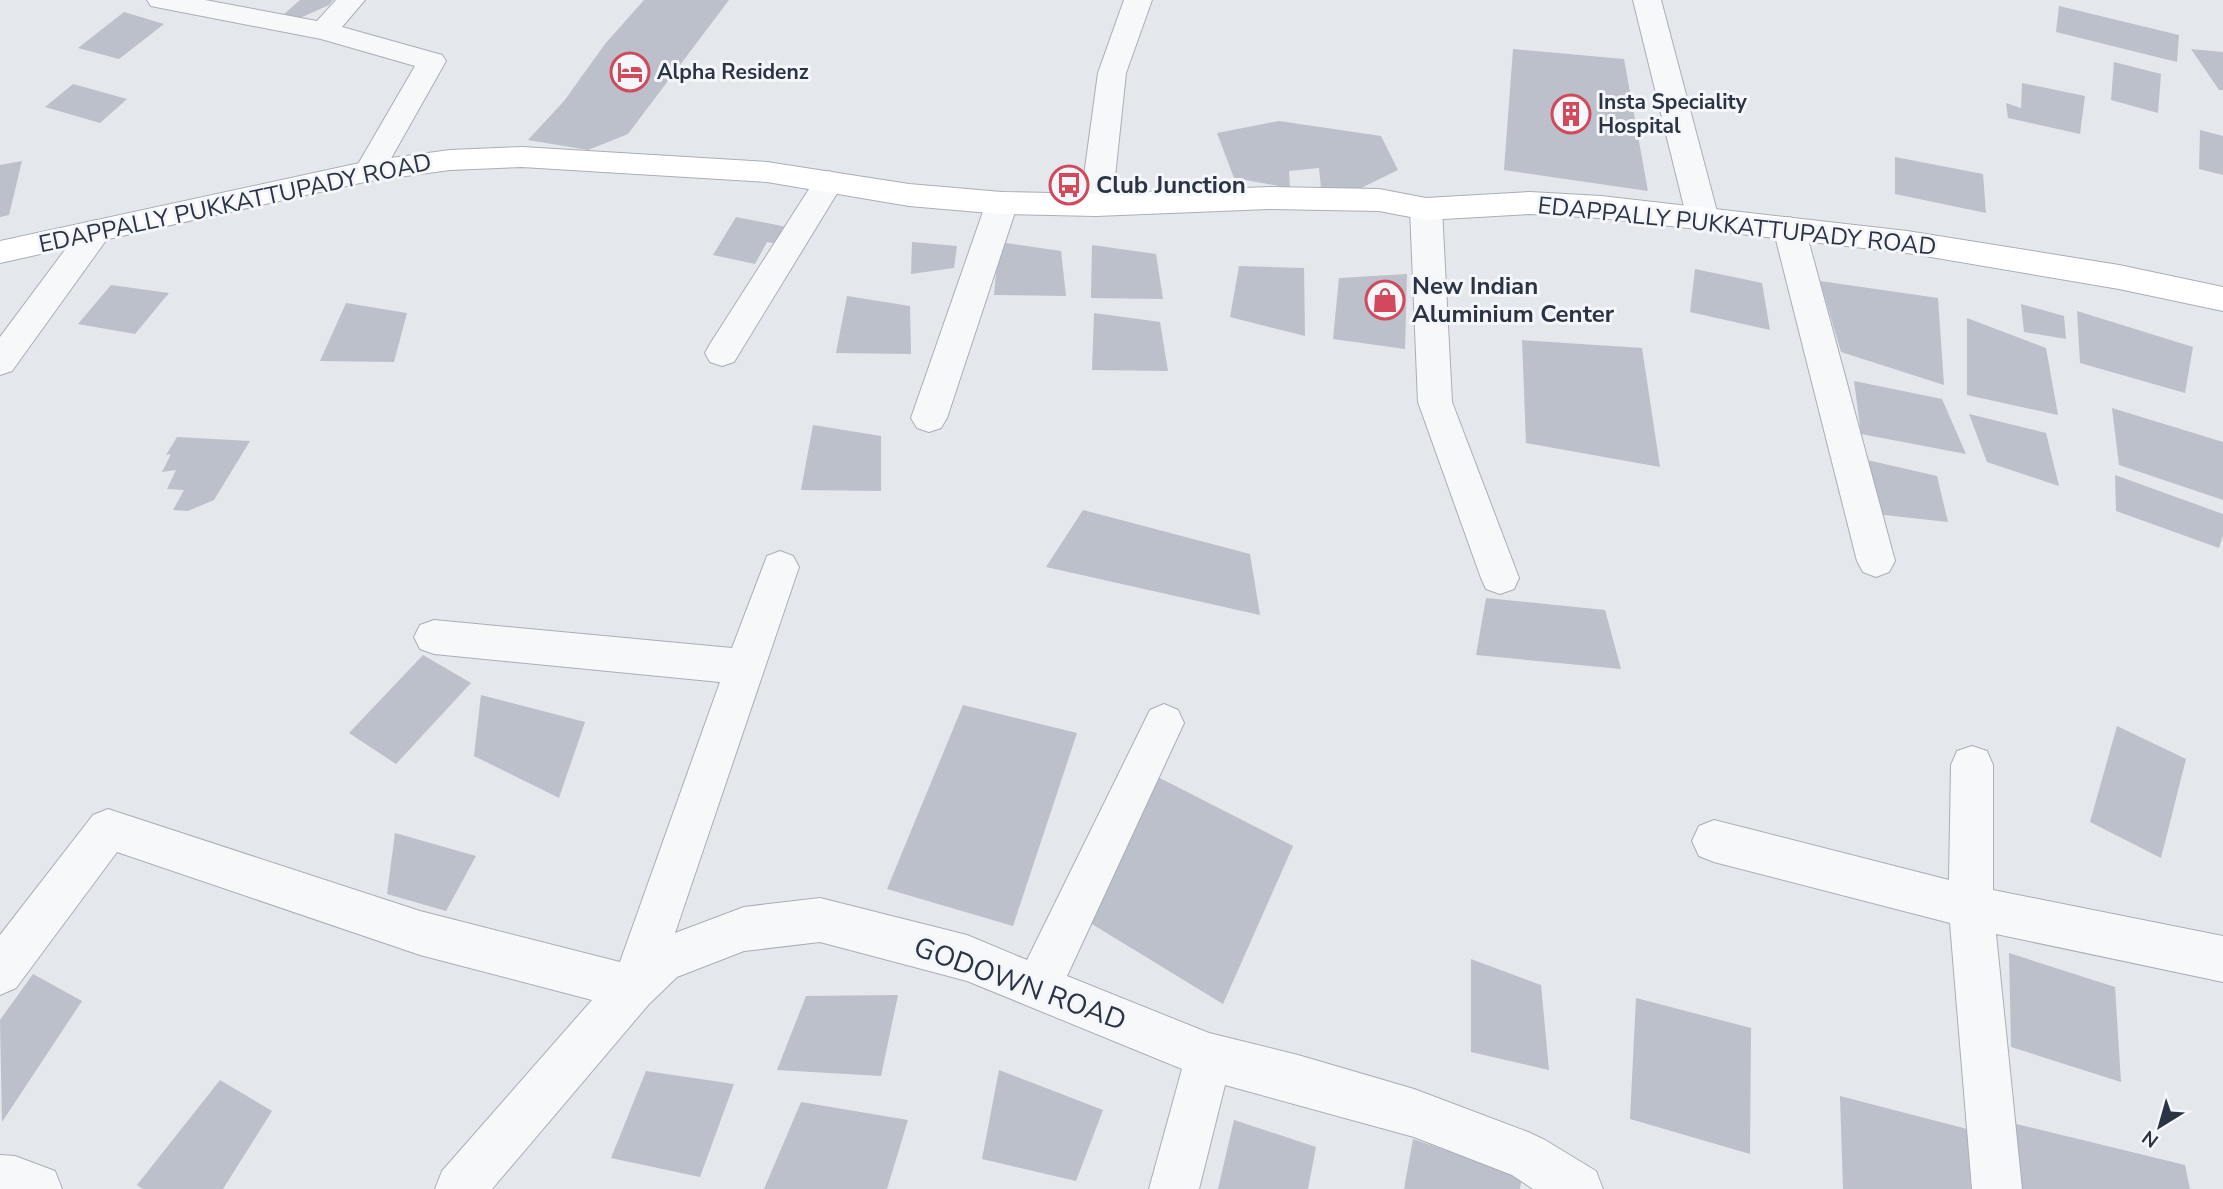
<svg xmlns="http://www.w3.org/2000/svg" width="2223" height="1189" font-family="'Nunito Sans',sans-serif">
<rect width="100%" height="100%" fill="#e4e7ec"/>
<path fill="#bbc0ca" d="M 300,0 L 333,0 L 329,5 L 300,18 L 284,14 Z
M 644,0 L 729,0 L 628,134 L 588,150 L 528,140 L 564,101 L 605,44 Z
M 2059,6 L 2179,35 L 2177,62 L 2056,32 Z
M 124,12 L 164,24 L 119,59 L 78,48 Z
M 1513,49 L 1624,59 L 1648,191 L 1504,170 Z
M 2191,49 L 2223,52 L 2223,90 L 2219,90 Z
M 2114,62 L 2161,74 L 2158,113 L 2111,100 Z
M 2022,83 L 2085,96 L 2080,134 L 2008,118 L 2006,103 L 2021,108 Z
M 73,84 L 127,99 L 100,123 L 45,107 Z
M 1279,121 L 1381,136 L 1398,170 L 1361,188 L 1321,188 L 1319,168 L 1289,171 L 1290,188 L 1234,178 L 1217,133 Z
M 2200,130 L 2223,136 L 2223,175 L 2199,169 Z
M 1895,157 L 1983,174 L 1986,213 L 1895,194 Z
M 22,161 L 9,215 L 0,217 L 0,165 Z
M 736,217 L 787,227 L 777,244 L 767,242 L 755,264 L 713,255 Z
M 912,242 L 957,246 L 954,268 L 911,274 Z
M 999,242 L 1061,251 L 1066,296 L 994,295 Z
M 1092,245 L 1156,254 L 1163,299 L 1091,298 Z
M 1239,266 L 1304,268 L 1305,336 L 1230,317 Z
M 1695,269 L 1762,283 L 1770,330 L 1690,312 Z
M 1407,274 L 1405,349 L 1333,339 L 1339,278 Z
M 1820,281 L 1938,298 L 1944,385 L 1841,352 Z
M 111,285 L 169,293 L 135,334 L 78,324 Z
M 847,296 L 910,306 L 911,354 L 836,353 Z
M 346,303 L 407,313 L 394,362 L 320,361 Z
M 2021,304 L 2064,316 L 2066,339 L 2024,332 Z
M 2077,311 L 2193,347 L 2185,393 L 2080,363 Z
M 1094,313 L 1160,322 L 1168,371 L 1092,370 Z
M 1967,318 L 2046,348 L 2058,415 L 1967,395 Z
M 1522,340 L 1642,348 L 1660,467 L 1526,443 Z
M 1854,381 L 1942,399 L 1966,454 L 1861,434 Z
M 2112,408 L 2223,442 L 2223,500 L 2119,465 Z
M 1969,414 L 2046,433 L 2059,486 L 1987,462 Z
M 813,425 L 881,436 L 881,491 L 801,490 Z
M 177,437 L 250,441 L 214,500 L 188,511 L 173,510 L 184,490 L 167,489 L 176,470 L 162,472 L 171,454 L 166,455 Z
M 1867,460 L 1937,476 L 1948,522 L 1875,514 Z
M 2115,475 L 2223,514 L 2223,535 L 2219,548 L 2116,511 Z
M 1083,510 L 1250,554 L 1260,615 L 1046,567 Z
M 1486,598 L 1605,610 L 1621,669 L 1476,655 Z
M 423,655 L 471,683 L 396,764 L 349,733 Z
M 481,695 L 585,722 L 559,798 L 474,756 Z
M 963,705 L 1077,733 L 1013,926 L 887,889 Z
M 2117,726 L 2186,759 L 2161,858 L 2090,822 Z
M 1148,772 L 1293,846 L 1223,1004 L 1082,918 Z
M 395,833 L 476,856 L 446,911 L 387,894 Z
M 2009,953 L 2115,987 L 2121,1082 L 2011,1047 Z
M 1471,959 L 1541,985 L 1549,1070 L 1471,1052 Z
M 33,974 L 82,1001 L 2,1122 L 0,1020 Z
M 898,995 L 881,1076 L 777,1070 L 806,996 Z
M 1636,998 L 1751,1028 L 1750,1154 L 1630,1119 Z
M 999,1070 L 1103,1110 L 1076,1181 L 982,1159 Z
M 646,1071 L 734,1084 L 700,1177 L 611,1158 Z
M 220,1080 L 272,1111 L 223,1189 L 143,1189 L 137,1185 Z
M 1840,1096 L 1967,1129 L 1971,1189 L 1843,1189 Z
M 801,1102 L 908,1120 L 887,1189 L 764,1189 Z
M 1234,1120 L 1316,1147 L 1308,1189 L 1218,1189 Z
M 2012,1123 L 2185,1165 L 2190,1189 L 2020,1189 Z
M 1413,1139 L 1522,1176 L 1520,1189 L 1404,1189 Z"/>
<g fill="none" stroke-linecap="round" stroke-linejoin="round">
<defs>
<path id="street" d="M 147,0 L 205,0 L 317,21 L 336,0 L 365,0 L 342,27 L 442,55 L 446,61 L 380,178 L 369,181 L 358,178 L 354,171 L 415,66 L 321,39 L 161,8 L 151,6 Z
M 1124,0 L 1152,0 L 1126,73 L 1112,205 L 1107,213 L 1096,216 L 1085,213 L 1080,205 L 1098,73 Z
M 1633,0 L 1661,0 L 1719,219 L 1714,227 L 1703,230 L 1692,227 L 1687,219 Z
M 829,171 L 840,175 L 844,182 L 734,362 L 722,366 L 710,362 L 705,353 L 710,344 L 818,175 Z
M 1002,192 L 1013,195 L 1018,203 L 947,418 L 941,428 L 929,432 L 917,428 L 911,418 L 986,203 L 991,195 Z
M 1426,198 L 1437,201 L 1442,209 L 1452,402 L 1519,578 L 1514,589 L 1500,594 L 1486,589 L 1481,578 L 1418,402 L 1410,209 L 1415,201 Z
M 1789,217 L 1800,220 L 1805,228 L 1895,561 L 1889,572 L 1876,577 L 1863,572 L 1857,561 L 1773,228 L 1778,220 Z
M 96,220 L 107,223 L 112,231 L 107,239 L 12,371 L 0,375 L 0,337 L 85,223 Z
M 780,551 L 793,556 L 799,567 L 675,933 L 744,907 L 820,898 L 967,935 L 1027,960 L 1150,710 L 1164,704 L 1178,710 L 1184,723 L 1067,976 L 1209,1033 L 1298,1055 L 1414,1089 L 1528,1132 L 1545,1140 L 1596,1171 L 1603,1189 L 1533,1189 L 1512,1175 L 1414,1137 L 1225,1085 L 1199,1189 L 1149,1189 L 1182,1069 L 967,981 L 820,942 L 744,951 L 677,977 L 649,1004 L 492,1189 L 435,1189 L 442,1171 L 592,1000 L 420,955 L 117,852 L 16,988 L 0,995 L 0,935 L 93,815 L 108,809 L 420,911 L 620,962 L 720,682 L 434,654 L 420,649 L 414,637 L 420,625 L 434,620 L 732,648 L 767,556 Z
M 1972,746 L 1987,751 L 1993,765 L 1993,890 L 2223,936 L 2223,982 L 1996,934 L 2022,1189 L 1972,1189 L 1950,923 L 1714,862 L 1699,856 L 1692,841 L 1699,826 L 1714,820 L 1949,880 L 1951,765 L 1957,751 Z
M 0,1155 L 15,1156 L 55,1171 L 62,1189 L 0,1189 Z"/>
<path id="secondary" d="M 522,147 L 767,162 L 909,184 L 1002,192 L 1096,194 L 1269,187 L 1379,189 L 1426,198 L 1530,192 L 1601,196 L 1907,231 L 2119,265 L 2223,287 L 2223,311 L 2119,289 L 1907,253 L 1601,218 L 1530,214 L 1426,220 L 1379,211 L 1269,209 L 1096,216 L 1002,214 L 909,206 L 767,182 L 522,167 L 450,170 L 369,181 L 0,263 L 0,241 L 369,161 L 450,150 Z"/>
</defs>
<use href="#street" stroke="#a9aeb7" stroke-width="2"/>
<use href="#secondary" stroke="#a9aeb7" stroke-width="2"/>
<use href="#street" fill="#f7f8fa" fill-rule="evenodd"/>
<use href="#secondary" fill="#fff" fill-rule="evenodd"/>
</g>
<defs>
<symbol id="hotel-ring" viewBox="-11 -11 22 22"><circle r="9.5" fill="#f4f6f9" stroke="#d1495b" stroke-width="1.5"/><path d="M-6-4.5h1.5V1H6V5H4.5V3h-9V5H-6ZM-4 0a1.8 1.8 0 1 1 3.6 0ZM.5 0V-2.5h3Q6-2.5 6 0Z" fill="#d1495b"/></symbol>
<symbol id="building-ring" viewBox="-11 -11 22 22"><circle r="9.5" fill="#f4f6f9" stroke="#d1495b" stroke-width="1.5"/><path d="M-4-6H4V6H1V3H-1V6H-4ZM-2.5-4.3h1.7v1.8h-1.7ZM.8-4.3h1.7v1.8H.8ZM-2.5-1h1.7V.8h-1.7ZM.8-1h1.7V.8H.8Z" fill="#d1495b"/></symbol>
<symbol id="bus-ring" viewBox="-11 -11 22 22"><circle r="9.5" fill="#f4f6f9" stroke="#d1495b" stroke-width="1.5"/><path d="M-5-6H5V4H4V6H2V4H-2V6H-4V4H-5ZM-3.5-4V0h7V-4ZM-3.5 1.2v1.5H-2V1.2ZM2 1.2v1.5H3.5V1.2Z" fill="#d1495b"/></symbol>
<symbol id="shop-ring" viewBox="-11 -11 22 22"><circle r="9.5" fill="#f4f6f9" stroke="#d1495b" stroke-width="1.5"/><path d="M-5-2.5h2.3a2.7 3.5 0 0 1 5.4 0H5L5.5 6h-11ZM-1.5-2.5h3a1.5 2.3 0 0 0-3 0Z" fill="#d1495b"/></symbol>
</defs>
<g fill-rule="evenodd">
<use href="#hotel-ring" x="608" y="50" width="44" height="44"/>
<use href="#building-ring" x="1549" y="92" width="44" height="44"/>
<use href="#bus-ring" x="1047" y="163" width="44" height="44"/>
<use href="#shop-ring" x="1363" y="278" width="44" height="44"/>
</g>
<g text-anchor="middle" dominant-baseline="central" stroke-width="6" stroke-linejoin="round" paint-order="stroke">
<g font-size="21" font-weight="bold" fill="#2b3445" stroke="#f4f6f9" text-anchor="start">
<text x="657" y="72">Alpha Residenz</text>
<text x="1598" y="102">Insta Speciality<tspan x="1598" dy="24">Hospital</tspan></text>
</g>
<g font-size="24" font-weight="bold" fill="#2b3445" stroke="#f4f6f9" text-anchor="start">
<text x="1096" y="185">Club Junction</text>
<text x="1412" y="286">New Indian<tspan x="1412" dy="28">Aluminium Center</tspan></text>
</g>
<g font-size="24" fill="#2b3445" stroke="#f4f6f9">
<text transform="translate(235 203) rotate(-12)">EDAPPALLY PUKKATTUPADY ROAD</text>
<text transform="translate(1737 226) rotate(6)">EDAPPALLY PUKKATTUPADY ROAD</text>
</g>
<g font-size="28" fill="#2b3445" stroke="#f4f6f9">
<text transform="translate(1020 984) rotate(20)">GODOWN ROAD</text>
</g>
</g>
<g transform="translate(2160 1126) rotate(217)" stroke="#f4f6f9" stroke-width="5" paint-order="stroke">
<path d="M0-5L12 26L0 18L-12 26Z" fill="#2b3445"/>
<text y="-10" font-size="19" font-weight="bold" text-anchor="middle" fill="#2b3445">N</text>
</g>
</svg>
